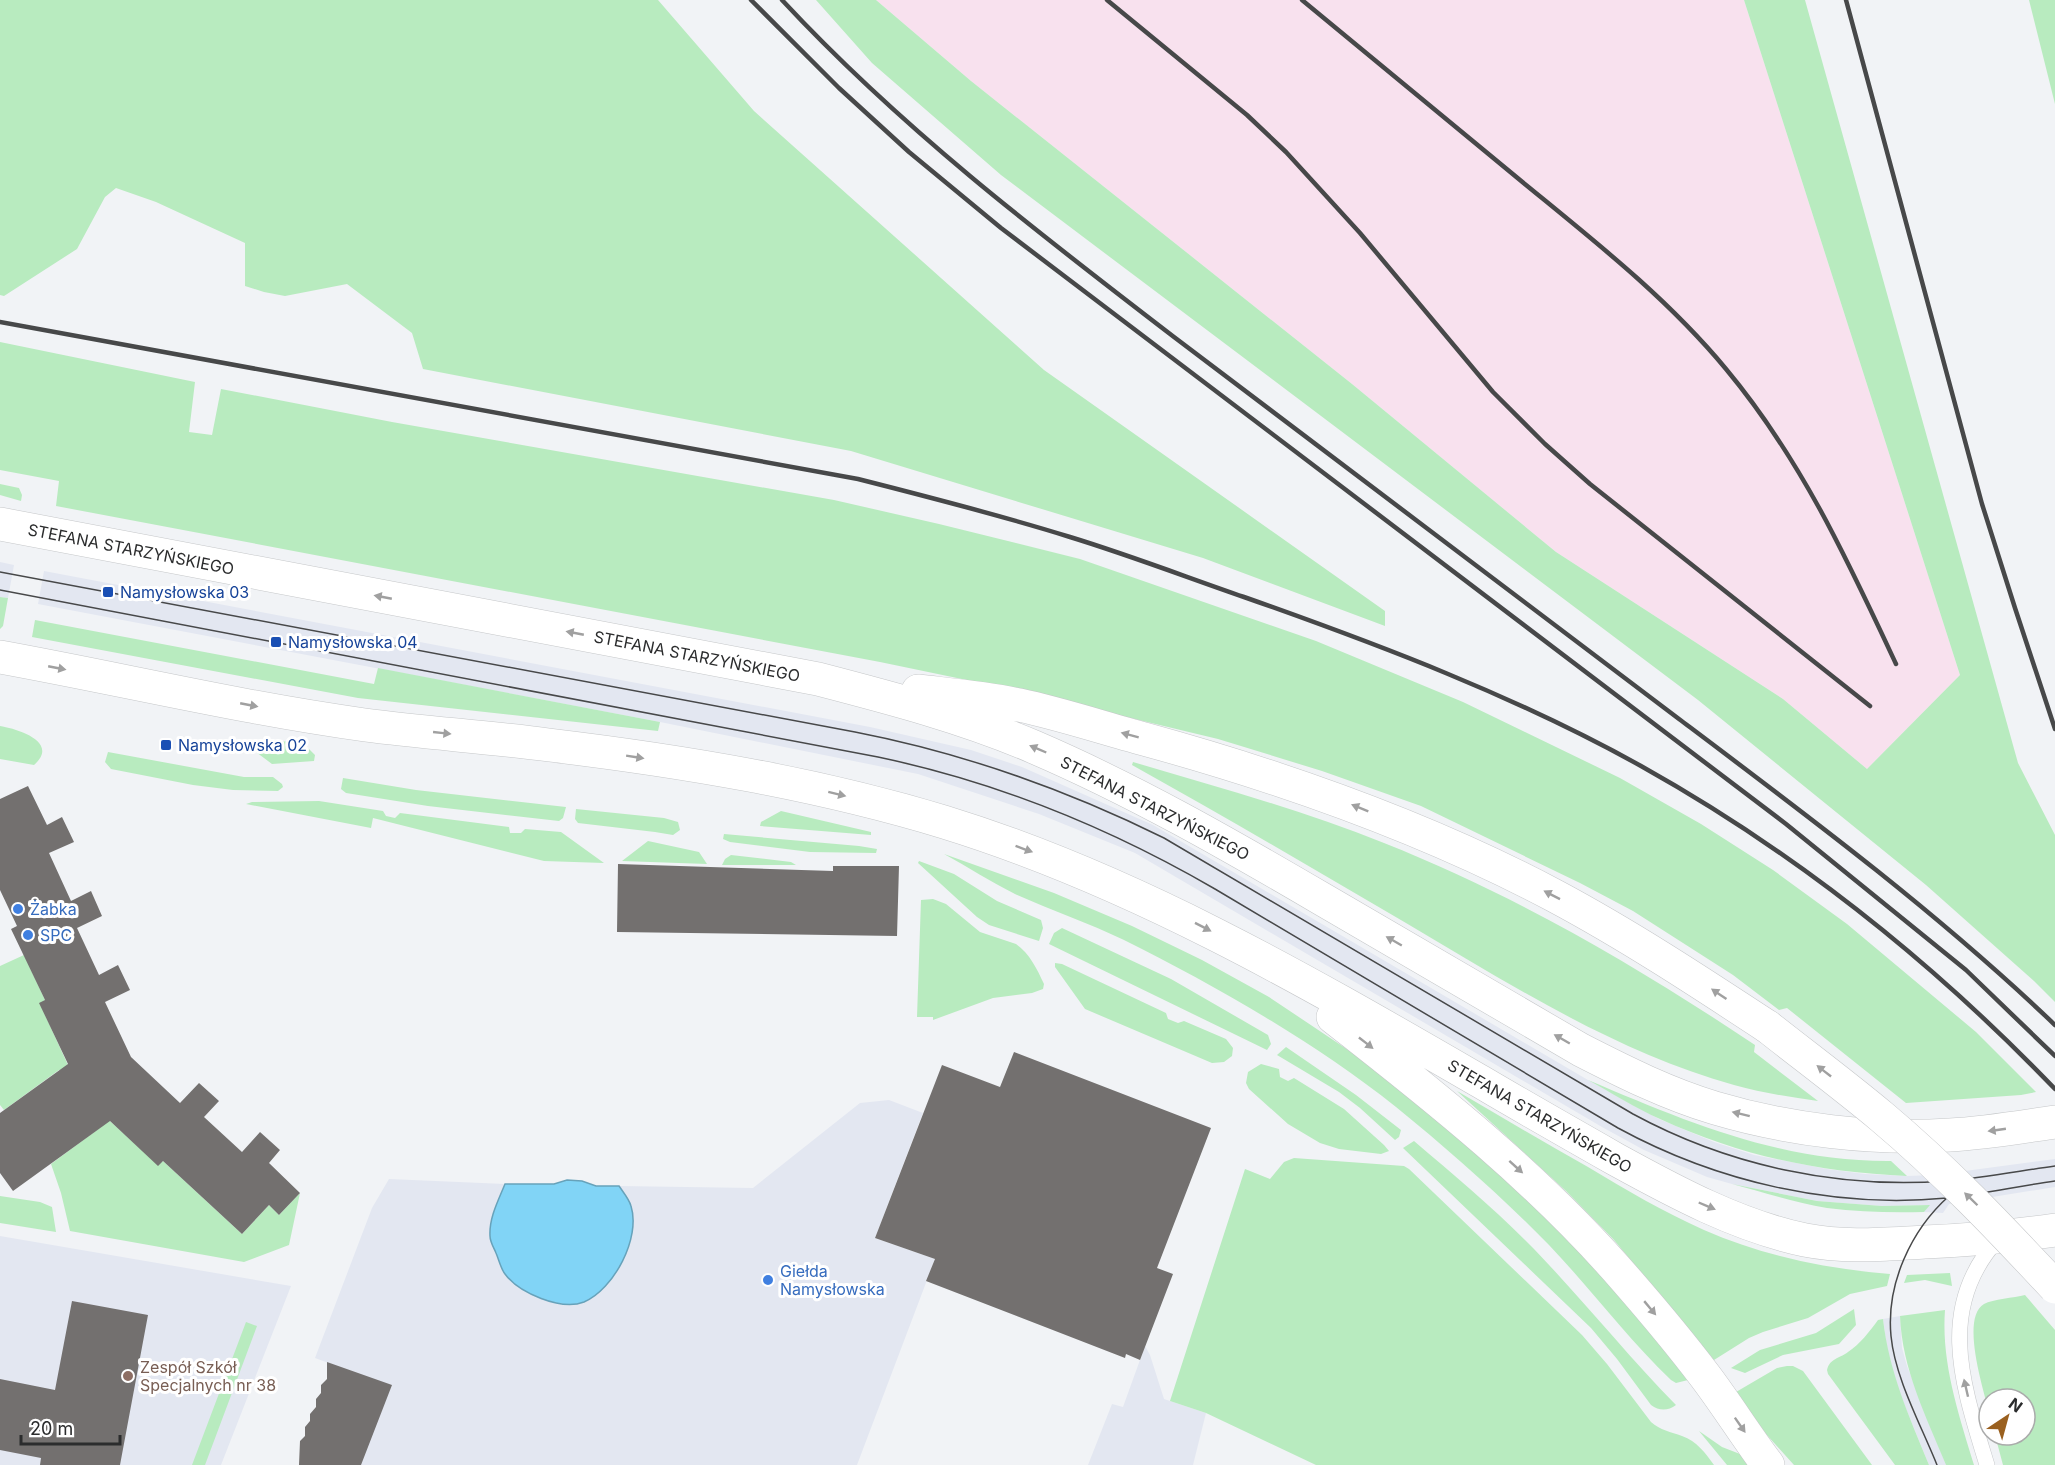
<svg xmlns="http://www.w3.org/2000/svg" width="2055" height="1465" font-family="Inter,sans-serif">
<rect width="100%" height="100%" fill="#f1f3f6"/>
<path fill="#e3e7f1" d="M 0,562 L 14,565 L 8,598 L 0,597 Z
M 44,571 L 870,727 L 971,750 L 1022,767 L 1153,825 L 1588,1080 L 1659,1119 L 1714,1142 L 1754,1155 L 1827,1169 L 1865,1174 L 1907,1176 L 1935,1175 L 2055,1159 L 2055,1187 L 1949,1204 L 1943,1213 L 1924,1212 L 1929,1205 L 1882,1206 L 1817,1201 L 1732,1184 L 1707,1177 L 1644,1150 L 1602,1127 L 1135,853 L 1039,814 L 918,774 L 660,722 L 38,604 Z
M 889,1100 L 923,1113 L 875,1238 L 935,1259 L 857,1465 L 361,1465 L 361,1375 L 315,1358 L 372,1208 L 389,1179 L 505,1184 L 492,1215 L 602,1290 L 624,1259 L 631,1206 L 619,1186 L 753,1188 L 860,1103 Z
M 0,1236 L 291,1286 L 221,1465 L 0,1465 Z
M 1900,1316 L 1902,1348 L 1907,1366 L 1946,1465 L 1929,1465 L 1897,1387 L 1887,1348 L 1883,1319 Z
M 1145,1346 L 1150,1355 L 1164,1399 L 1206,1413 L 1193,1465 L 1088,1465 L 1112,1404 L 1123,1407 Z"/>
<path fill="#f8e1ee" d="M 876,0 L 1744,0 L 1960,675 L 1867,769 L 1783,699 L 1556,552 L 1352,384 L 971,81 Z"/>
<path fill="#b8ebbf" d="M 0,0 L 658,0 L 754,111 L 1044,370 L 1385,611 L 1385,626 L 1203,558 L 851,451 L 423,369 L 412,333 L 347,284 L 285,296 L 264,292 L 245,286 L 245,243 L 156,202 L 116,188 L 105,197 L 77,249 L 4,296 L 0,295 Z
M 816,0 L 876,0 L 971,81 L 1352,384 L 1556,552 L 1783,699 L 1867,769 L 1960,675 L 1744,0 L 1805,0 L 2018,763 L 2055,835 L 2055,1002 L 2034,981 L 1926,885 L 1698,700 L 1001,175 L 872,63 Z
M 2029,0 L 2055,0 L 2055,104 Z
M 0,342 L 195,382 L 189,432 L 212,435 L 221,389 L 392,422 L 834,500 L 939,524 L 1080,559 L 1316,641 L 1463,702 L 1620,778 L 1701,824 L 1773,870 L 1847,924 L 1976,1032 L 2036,1092 L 2021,1095 L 1906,1103 L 1787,1008 L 1779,1010 L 1733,975 L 1633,911 L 1580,883 L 1421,806 L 1322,771 L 1218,739 L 1010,689 L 880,662 L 56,506 L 59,481 L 0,470 Z
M 0,484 L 19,488 L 22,495 L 21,501 L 0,495 Z
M 0,597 L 8,598 L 3,626 L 0,629 Z
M 35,620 L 374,684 L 378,668 L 660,722 L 658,731 L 358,698 L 32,637 Z
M 0,726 C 18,729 60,742 34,765 L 0,759 Z
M 240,740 L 302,742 L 315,755 L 314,761 L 272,764 Z
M 108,752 L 244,777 L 273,777 L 282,784 L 283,787 L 278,791 L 233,790 L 193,785 L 111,769 L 105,762 Z
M 1133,762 C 1217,787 1302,810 1384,843 C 1515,895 1637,966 1755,1045 L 1754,1052 L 1818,1101 C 1790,1097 1762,1093 1734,1085 C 1616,1052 1511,985 1406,923 C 1315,870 1224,816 1132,765 Z
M 343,778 L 416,790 L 566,807 L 563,818 L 559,821 L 428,806 L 346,793 L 341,789 Z
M 319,801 L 383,811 L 386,816 L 395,818 L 400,813 L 509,827 L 510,833 L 521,833 L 525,829 L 561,832 L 604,863 L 544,861 L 373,818 L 371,828 L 246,804 L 252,802 Z
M 576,809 L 664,818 L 678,822 L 680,830 L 673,835 L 655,832 L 578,823 L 575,819 Z
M 781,811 L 871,832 L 871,835 L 760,826 L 761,822 Z
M 724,834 L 859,846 L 877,849 L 876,853 L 810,852 L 730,842 L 723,839 Z
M 648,841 L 699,852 L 707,864 L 622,861 Z
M 944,854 L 1054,893 L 1132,926 L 1202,960 L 1269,997 L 1372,1066 L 1534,1203 L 1635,1312 L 1688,1380 L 1676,1383 L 1671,1380 C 1627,1338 1591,1289 1549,1245 C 1501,1196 1449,1150 1396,1107 C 1314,1042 1218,987 1124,940 C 1089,923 1051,910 1015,894 C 991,882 968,867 944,854 Z
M 731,855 L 791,862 L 796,865 L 722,865 L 725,859 Z
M 919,861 L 954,874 L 997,901 L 1041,920 L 1043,928 L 1039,941 L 989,925 L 977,917 L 918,863 Z
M 933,899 L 946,904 L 980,932 L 1016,944 C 1030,954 1037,969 1044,984 L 1043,989 L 1032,993 L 993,998 L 933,1020 L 933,1017 L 917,1017 L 921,900 Z
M 1062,928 L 1171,979 L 1268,1035 L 1271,1044 L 1267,1050 L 1049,944 L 1054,933 Z
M 24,955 L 45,1000 L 40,1004 L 73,1076 L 59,1070 L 4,1110 L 0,1105 L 0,966 Z
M 1055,963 L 1062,964 L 1166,1013 L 1168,1019 L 1178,1023 L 1184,1021 L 1226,1039 L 1233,1048 L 1232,1056 L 1224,1062 L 1212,1063 L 1085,1009 L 1055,967 Z
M 1286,1047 L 1356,1095 L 1401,1130 L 1399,1137 L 1395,1140 L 1360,1108 L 1339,1092 L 1277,1055 Z
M 1261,1064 L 1279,1069 L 1280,1077 L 1288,1081 L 1294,1078 L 1344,1109 L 1384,1145 L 1389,1151 L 1381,1154 L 1339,1149 L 1320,1143 L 1288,1124 L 1249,1089 L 1246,1083 L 1248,1072 Z
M 1588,1080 C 1687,1122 1781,1162 1891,1161 L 1907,1176 C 1818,1172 1741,1156 1660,1119 C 1635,1108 1612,1093 1588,1080 Z
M 1457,1091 C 1501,1117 1544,1142 1588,1167 C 1626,1190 1664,1212 1704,1230 C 1763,1256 1827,1269 1890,1274 L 1887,1286 L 1850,1294 L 1808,1318 L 1763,1332 L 1749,1338 L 1714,1360 L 1614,1240 L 1566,1191 Z
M 100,1112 L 158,1165 L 163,1161 L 242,1234 L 269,1205 L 279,1215 L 300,1193 L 289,1245 L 244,1262 L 70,1231 L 61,1193 L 51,1164 L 101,1127 Z
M 1414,1141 C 1455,1176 1496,1210 1534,1249 C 1583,1300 1627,1355 1676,1405 C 1668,1411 1659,1411 1651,1405 L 1617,1359 L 1591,1328 L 1403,1148 Z
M 1294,1158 L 1404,1166 L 1409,1169 L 1582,1335 L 1607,1364 L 1651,1422 C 1660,1430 1671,1432 1682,1436 C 1697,1441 1705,1453 1714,1465 L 1316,1465 L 1206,1413 L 1170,1401 L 1245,1169 L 1270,1179 L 1284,1162 Z
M 1732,1184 L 1817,1201 L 1882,1206 L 1930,1205 L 1924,1212 C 1892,1213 1859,1212 1827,1208 C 1795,1203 1763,1192 1732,1184 Z
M 0,1196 L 40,1202 L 52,1207 L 56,1232 L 0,1223 Z
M 1950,1273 L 1952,1286 L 1925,1280 L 1904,1283 L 1907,1275 Z
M 2025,1295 L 2055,1330 L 2055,1465 L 2003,1465 L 1995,1435 L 2025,1435 L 2025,1399 L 1989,1399 L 1989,1412 C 1984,1391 1960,1318 1984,1304 C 1993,1299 2014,1298 2025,1295 Z
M 1854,1309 L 1856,1325 L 1839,1344 L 1783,1355 L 1745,1373 L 1731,1368 L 1760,1350 L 1816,1333 Z
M 1945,1310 C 1941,1363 1959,1415 1974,1465 L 1946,1465 C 1926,1416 1902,1369 1900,1316 Z
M 1883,1319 C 1889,1372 1909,1416 1929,1465 L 1895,1465 L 1828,1374 L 1827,1370 C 1830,1358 1839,1359 1848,1352 C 1860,1344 1870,1331 1878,1320 Z
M 246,1322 L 257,1326 L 205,1465 L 192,1465 Z
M 1787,1366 L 1793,1366 L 1803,1371 L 1872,1465 L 1794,1465 L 1766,1434 L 1736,1392 L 1777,1368 Z
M 1699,1431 L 1722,1447 L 1740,1454 L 1749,1465 L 1727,1465 Z"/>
<path fill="#81d4f6" stroke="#67a2ba" stroke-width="1.5" d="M 567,1180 L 582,1181 L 596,1186 L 619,1186 C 623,1192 629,1199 631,1206 C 641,1238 614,1289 584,1302 C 561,1311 519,1293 505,1274 C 501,1269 499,1260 496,1253 C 494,1248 490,1242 490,1236 C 489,1218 498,1201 505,1184 L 554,1184 Z"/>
<path fill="#73706f" d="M 28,786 L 47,825 L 62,817 L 74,842 L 49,853 L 71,901 L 91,891 L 102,916 L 77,928 L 99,975 L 118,965 L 130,990 L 105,1002 L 131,1057 L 180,1103 L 199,1083 L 219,1101 L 204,1117 L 242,1152 L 260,1132 L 280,1150 L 269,1163 L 300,1193 L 279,1215 L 269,1205 L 242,1234 L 163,1161 L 158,1166 L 110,1121 L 13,1191 L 0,1173 L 0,1113 L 68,1064 L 39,1003 L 45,1000 L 11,929 L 17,926 L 0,890 L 0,799 Z
M 618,864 L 833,871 L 833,866 L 899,866 L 897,936 L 617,932 Z
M 1014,1052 L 1211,1128 L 1157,1268 L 1173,1274 L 1140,1360 L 1126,1354 L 1125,1358 L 926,1281 L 935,1259 L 875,1238 L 942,1065 L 1000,1087 Z
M 72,1301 L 148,1315 L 120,1465 L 40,1465 L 41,1458 L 0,1450 L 0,1379 L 55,1390 Z
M 327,1362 L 392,1385 L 361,1465 L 299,1465 L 300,1441 L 305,1436 L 305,1427 L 310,1421 L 310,1414 L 316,1407 L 316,1399 L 321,1393 L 321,1385 L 327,1379 Z"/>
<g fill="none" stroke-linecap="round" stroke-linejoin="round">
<defs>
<path id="service" d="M 1987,1465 C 1963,1386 1935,1308 1998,1239"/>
<path id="secondary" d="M 0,524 L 818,679 C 891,698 964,717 1034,747 C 1134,790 1228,844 1322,899 C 1408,949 1494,999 1581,1050 C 1624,1072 1668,1094 1715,1108 C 1789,1130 1873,1140 1950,1135 C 1986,1133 2020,1127 2055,1122
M 0,657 C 121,679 242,708 365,725 C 426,733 488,737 549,745 C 682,761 815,783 944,822 C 1136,881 1310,983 1483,1083 C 1527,1109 1571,1134 1615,1159 C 1675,1192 1738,1226 1805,1240 C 1845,1248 1885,1244 1925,1242 C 1969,1240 2012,1236 2055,1230
M 918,691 C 952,695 986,698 1019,705 C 1061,714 1103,728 1144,739 C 1286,778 1425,827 1555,896 C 1628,935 1698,981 1768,1027
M 1333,1017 C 1437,1098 1541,1181 1627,1281 C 1654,1312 1680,1343 1705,1376 C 1727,1405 1746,1436 1768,1465"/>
</defs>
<use href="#service" stroke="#c5c7c9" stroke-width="16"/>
<use href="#secondary" stroke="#c5c7c9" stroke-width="34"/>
<use href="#service" stroke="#fff" stroke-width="15"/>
<use href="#secondary" stroke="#fff" stroke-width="33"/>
<path stroke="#474849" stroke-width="1.5" d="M 0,572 L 855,732 C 963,753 1065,789 1164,838 L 1633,1114 C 1729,1166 1838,1189 1946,1181 C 1983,1178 2019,1171 2055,1166
M 0,590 L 878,757 C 997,782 1110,828 1215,889 L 1618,1128 C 1717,1182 1834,1209 1947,1198 C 1983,1194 2019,1186 2055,1181
M 1937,1465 C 1921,1425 1895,1378 1891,1336 C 1886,1284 1911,1230 1949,1196"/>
<path stroke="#474849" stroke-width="4.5" d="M 751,0 L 839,88 L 909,152 L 1001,228 L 1786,824 L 1966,970 L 2055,1056
M 782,0 C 900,127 1037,232 1174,337 C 1342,465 1511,591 1679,719 C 1808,816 1938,913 2055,1025
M 1107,0 L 1247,115 L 1286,152 L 1360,233 L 1493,392 L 1545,444 L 1590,484 L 1870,706
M 1302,0 C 1377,62 1452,123 1526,185 C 1597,243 1668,299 1726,369 C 1801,459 1847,559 1896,664
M 1846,0 L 1982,504 L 2015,608 L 2055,729
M 0,322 L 858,479 C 929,497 1000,515 1070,537 C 1129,555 1186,577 1244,597 C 1380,645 1515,696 1641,766 C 1795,852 1933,962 2055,1089"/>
<defs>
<path id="secondary-bridge" d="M 1768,1027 C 1806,1057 1845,1086 1882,1117 C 1944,1169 2000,1228 2055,1287"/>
</defs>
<use href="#secondary-bridge" stroke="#c5c7c9" stroke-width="34" stroke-linecap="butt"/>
<use href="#secondary-bridge" stroke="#fff" stroke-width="33"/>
</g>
<defs><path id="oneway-solid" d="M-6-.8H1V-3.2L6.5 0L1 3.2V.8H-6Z" transform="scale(1.5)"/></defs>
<g fill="#a0a0a0">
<use href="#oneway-solid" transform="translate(383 597) rotate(-169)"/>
<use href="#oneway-solid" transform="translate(575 633) rotate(-169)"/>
<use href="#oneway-solid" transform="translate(57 668) rotate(11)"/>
<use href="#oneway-solid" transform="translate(249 705) rotate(11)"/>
<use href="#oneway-solid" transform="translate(442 733) rotate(6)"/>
<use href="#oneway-solid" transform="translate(1130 735) rotate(-165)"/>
<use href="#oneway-solid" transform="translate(1038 749) rotate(-157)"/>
<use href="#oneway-solid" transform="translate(635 757) rotate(9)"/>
<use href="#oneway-solid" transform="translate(837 794) rotate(14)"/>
<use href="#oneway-solid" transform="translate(1360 808) rotate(-158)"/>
<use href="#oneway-solid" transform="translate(1024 849) rotate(20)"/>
<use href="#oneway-solid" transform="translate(1552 895) rotate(-153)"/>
<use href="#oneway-solid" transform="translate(1203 927) rotate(27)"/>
<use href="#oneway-solid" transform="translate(1394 941) rotate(-150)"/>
<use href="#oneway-solid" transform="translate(1719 994) rotate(-146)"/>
<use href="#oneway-solid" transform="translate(1562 1039) rotate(-150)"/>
<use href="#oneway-solid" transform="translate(1366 1043) rotate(38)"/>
<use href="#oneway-solid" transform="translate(1824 1071) rotate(-142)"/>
<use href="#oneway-solid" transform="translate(1741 1114) rotate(-166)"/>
<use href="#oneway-solid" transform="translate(1997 1130) rotate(172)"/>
<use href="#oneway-solid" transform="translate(1516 1167) rotate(42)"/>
<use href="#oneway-solid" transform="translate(1971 1199) rotate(-136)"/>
<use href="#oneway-solid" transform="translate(1707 1206) rotate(23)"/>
<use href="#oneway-solid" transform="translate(1650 1308) rotate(50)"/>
<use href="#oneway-solid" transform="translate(1966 1388) rotate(-103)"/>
<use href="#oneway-solid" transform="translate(1740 1425) rotate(55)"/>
</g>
<g fill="#1a4fb4" stroke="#fff" stroke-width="2">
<rect x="102" y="586" width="12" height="12" rx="3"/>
<rect x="270" y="636" width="12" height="12" rx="3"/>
<rect x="160" y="739" width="12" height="12" rx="3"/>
</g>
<g fill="#3f7fe0" stroke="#fff" stroke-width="2">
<circle cx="18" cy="909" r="6"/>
<circle cx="28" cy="935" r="6"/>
<circle cx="768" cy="1280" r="6"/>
</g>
<circle fill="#8d6e63" stroke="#fff" stroke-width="2" cx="128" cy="1376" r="6"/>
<g text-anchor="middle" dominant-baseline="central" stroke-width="6" stroke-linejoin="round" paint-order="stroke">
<g font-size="16" fill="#2b2c2d" stroke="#fff">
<text transform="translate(131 549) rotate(11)">STEFANA STARZYŃSKIEGO</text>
<text transform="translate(697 656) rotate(11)">STEFANA STARZYŃSKIEGO</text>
<text transform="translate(1155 808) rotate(27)">STEFANA STARZYŃSKIEGO</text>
<text transform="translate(1540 1116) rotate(30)">STEFANA STARZYŃSKIEGO</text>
</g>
<g font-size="16" fill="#164399" stroke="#fff" text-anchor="start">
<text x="120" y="592">Namysłowska 03</text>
<text x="288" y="642">Namysłowska 04</text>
<text x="178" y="745">Namysłowska 02</text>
</g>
<g font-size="16" fill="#366cbe" stroke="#fff" text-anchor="start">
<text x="30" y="909">Żabka</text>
<text x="40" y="935">SPC</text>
<text x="780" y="1271">Giełda<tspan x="780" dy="18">Namysłowska</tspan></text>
</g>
<g font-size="16" fill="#785e54" stroke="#fff" text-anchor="start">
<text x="140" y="1367">Zespół Szkół<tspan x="140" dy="18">Specjalnych nr 38</tspan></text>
</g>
</g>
<g transform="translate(2007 1417) rotate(36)"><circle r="28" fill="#ffffff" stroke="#aaabab" stroke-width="1.5"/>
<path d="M0-4.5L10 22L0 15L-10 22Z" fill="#9a601f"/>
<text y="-9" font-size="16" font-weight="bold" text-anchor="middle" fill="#2b2c2d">N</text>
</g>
<path d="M21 1435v9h99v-9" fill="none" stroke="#2b2c2d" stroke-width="3"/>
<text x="30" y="1435" font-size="18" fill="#2b2c2d" stroke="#ffffff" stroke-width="4.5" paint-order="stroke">20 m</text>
</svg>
